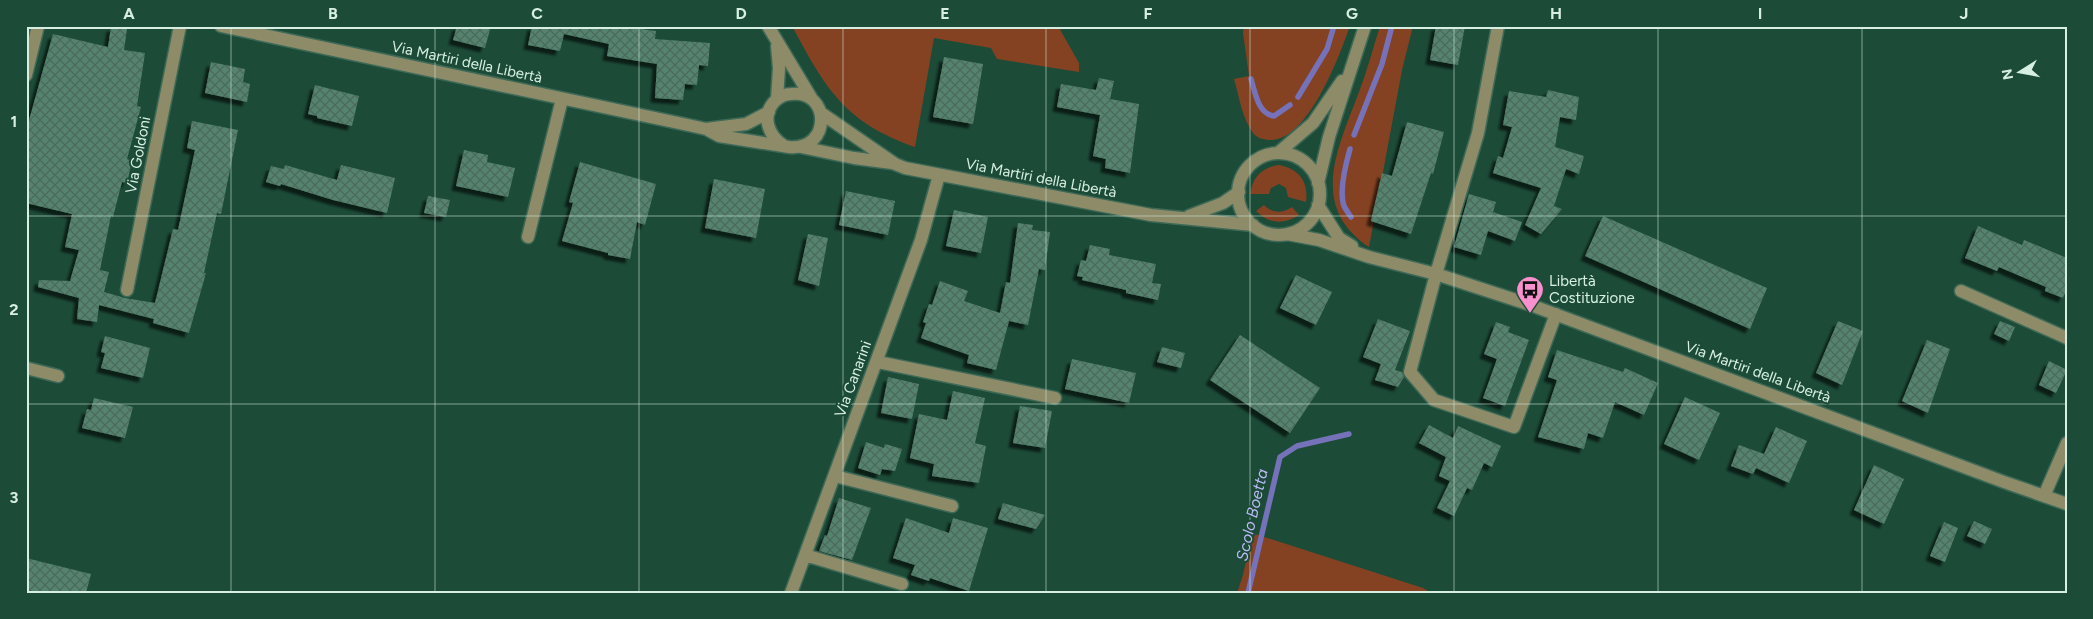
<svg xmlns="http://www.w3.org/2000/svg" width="2093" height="619" font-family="Figtree,sans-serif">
<defs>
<pattern id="building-cross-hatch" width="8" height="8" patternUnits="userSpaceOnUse" patternTransform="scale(1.25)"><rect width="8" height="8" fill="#54836e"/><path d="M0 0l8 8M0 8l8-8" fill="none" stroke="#4c6b5d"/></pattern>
<filter id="shadow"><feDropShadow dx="-4.5" dy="4.5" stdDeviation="1" flood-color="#0009"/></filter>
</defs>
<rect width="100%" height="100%" fill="#1c4b38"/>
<path fill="#844222" d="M 792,26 L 1058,26 L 1079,63 L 1079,72 L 997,59 L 991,48 L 934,38 L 915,147 C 844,122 826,89 792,26 Z
M 1244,26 L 1350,26 C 1339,57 1308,141 1270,140 C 1264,140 1257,138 1253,133 C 1242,118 1239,96 1234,79 L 1249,76 L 1243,33 Z
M 1380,26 L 1413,26 L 1402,70 L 1369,247 C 1308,206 1338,148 1359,92 C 1367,71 1373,48 1380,26 Z
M 1278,165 C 1298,168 1309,181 1306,202 L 1288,197 L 1286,188 L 1279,184 L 1271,188 L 1269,194 L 1250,194 C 1253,177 1261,168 1278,165 Z
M 1264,205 C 1272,213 1282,214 1292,207 L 1299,215 C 1283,225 1269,224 1256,211 Z
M 1252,533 L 1423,588 L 1431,593 L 1237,593 L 1243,575 Z"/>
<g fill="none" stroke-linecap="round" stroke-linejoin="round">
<path stroke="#7572ba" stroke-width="5.5" d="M 1251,79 C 1255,92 1258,114 1274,116 L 1290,105
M 1298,97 L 1327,49 L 1334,26
M 1354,135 L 1382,64 L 1392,26
M 1350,149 C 1346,163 1339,192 1344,206 C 1346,210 1349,214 1351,217
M 1248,593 L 1280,457 L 1297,446 L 1349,434"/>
</g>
<path fill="url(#building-cross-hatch)" filter="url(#shadow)" d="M 457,26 L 491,26 L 485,48 L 453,40 Z
M 532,26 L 618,26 L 656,31 L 655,39 L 710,43 L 708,66 L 699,65 L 697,85 L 685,84 L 683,100 L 655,98 L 657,64 L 607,56 L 609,44 L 564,34 L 560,51 L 528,45 Z
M 1436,26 L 1465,26 L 1458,65 L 1430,60 Z
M 111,27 L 127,29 L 124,50 L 145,53 L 137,106 L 141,107 L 127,159 L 132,161 L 127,183 L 122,182 L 113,217 L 111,216 L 100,270 L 109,272 L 104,292 L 125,298 L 155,303 L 173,229 L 178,230 L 195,150 L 187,148 L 192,121 L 238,130 L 221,214 L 217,213 L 204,273 L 206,273 L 189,333 L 153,323 L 154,319 L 99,305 L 97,322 L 77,319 L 79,298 L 38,287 L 39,280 L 70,281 L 79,250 L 65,247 L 72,214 L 26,203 L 26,131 L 53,34 L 108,47 Z
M 944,57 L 983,64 L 973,124 L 933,117 Z
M 211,62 L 245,69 L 243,82 L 250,84 L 247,102 L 205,93 Z
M 1099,78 L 1114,81 L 1110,99 L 1139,104 L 1130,173 L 1105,168 L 1106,159 L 1093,156 L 1100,115 L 1057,107 L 1061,84 L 1096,90 Z
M 315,85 L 359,96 L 352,126 L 317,118 L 317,116 L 308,114 Z
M 1548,90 L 1579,97 L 1576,120 L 1560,117 L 1555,147 L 1584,156 L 1579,174 L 1566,169 L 1554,206 L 1562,209 L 1541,234 L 1525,225 L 1541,188 L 1493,173 L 1498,156 L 1503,158 L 1512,127 L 1503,125 L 1509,91 L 1546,97 Z
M 1407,122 L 1444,132 L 1433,174 L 1431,173 L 1411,234 L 1371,221 L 1382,173 L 1392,176 Z
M 464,150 L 488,155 L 487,162 L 515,168 L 508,197 L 456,186 Z
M 580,162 L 656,184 L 645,225 L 637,222 L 630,259 L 608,255 L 608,253 L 562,241 L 573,203 L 569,202 Z
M 285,165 L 337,180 L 341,165 L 395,178 L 387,213 L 333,200 L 281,184 L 280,186 L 266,182 L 271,166 L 284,169 Z
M 714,179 L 765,189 L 756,238 L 705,228 Z
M 846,191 L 895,201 L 888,235 L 839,225 Z
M 1469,194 L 1496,202 L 1493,212 L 1522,222 L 1515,241 L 1488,231 L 1481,255 L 1454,247 Z
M 428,196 L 450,200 L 446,217 L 424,213 Z
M 954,210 L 988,217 L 981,253 L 946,246 Z
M 1603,216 L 1767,288 L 1750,329 L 1585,256 Z
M 1018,223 L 1033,225 L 1032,230 L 1050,232 L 1045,270 L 1039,269 L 1028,325 L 1009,321 L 996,370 L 967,363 L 969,355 L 921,338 L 926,323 L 923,322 L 929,304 L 932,305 L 940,281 L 968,291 L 964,301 L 1000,313 L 1006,282 L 1010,283 Z
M 1978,226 L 2022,245 L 2024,240 L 2067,258 L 2067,289 L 2063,298 L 2045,291 L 2046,287 L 1999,267 L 1997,271 L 1965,258 Z
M 808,234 L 828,238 L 819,286 L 798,280 Z
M 1090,245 L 1110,249 L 1109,255 L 1156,264 L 1152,283 L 1161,284 L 1158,300 L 1126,293 L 1126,290 L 1082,280 L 1083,277 L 1077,276 L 1081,260 L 1086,261 Z
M 1296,275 L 1332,292 L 1316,325 L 1280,308 Z
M 1378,319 L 1410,331 L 1395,370 L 1402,372 L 1404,377 L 1398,387 L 1375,380 L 1381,364 L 1363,357 Z
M 1838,321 L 1863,331 L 1842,385 L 1816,373 Z
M 2000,321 L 2015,327 L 2009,341 L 1994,334 Z
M 1496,322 L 1510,327 L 1508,332 L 1529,340 L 1505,406 L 1483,398 L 1497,359 L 1484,354 Z
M 1240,335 L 1320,388 L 1290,433 L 1210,380 Z
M 105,336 L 150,348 L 143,378 L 101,368 L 105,353 L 101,352 Z
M 1927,340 L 1950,349 L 1928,413 L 1902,401 Z
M 1162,347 L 1185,353 L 1181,368 L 1157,362 Z
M 1557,350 L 1623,372 L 1625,368 L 1658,383 L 1644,415 L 1615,402 L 1603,438 L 1588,433 L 1584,449 L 1538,437 L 1557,380 L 1548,377 Z
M 1072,359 L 1136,373 L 1129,403 L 1065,389 Z
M 2049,361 L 2067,370 L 2056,393 L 2039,385 Z
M 888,377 L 919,384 L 912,419 L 881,413 Z
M 953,391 L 985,398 L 975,443 L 986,446 L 979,483 L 932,476 L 934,464 L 910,458 L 919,414 L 947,420 Z
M 1685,397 L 1720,413 L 1699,460 L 1664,444 Z
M 94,398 L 133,407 L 125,438 L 82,428 L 87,409 L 91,410 Z
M 1020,406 L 1052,411 L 1045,448 L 1013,443 Z
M 1429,425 L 1453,438 L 1458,426 L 1501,446 L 1492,467 L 1484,463 L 1472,490 L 1467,488 L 1454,516 L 1437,508 L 1450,481 L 1439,476 L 1446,457 L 1419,443 Z
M 1776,427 L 1807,441 L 1789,483 L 1756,468 L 1753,474 L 1731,466 L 1739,445 L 1764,454 Z
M 866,442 L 884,448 L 885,444 L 902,449 L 895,471 L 882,469 L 880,475 L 858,468 Z
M 1874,465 L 1904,479 L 1884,524 L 1854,510 Z
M 839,498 L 871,508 L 852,560 L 819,551 L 825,535 L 827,536 Z
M 1003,503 L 1045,515 L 1036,529 L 998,519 Z
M 906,518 L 949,533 L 953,518 L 988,528 L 969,591 L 930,578 L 929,581 L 911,575 L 915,565 L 893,558 Z
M 1974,521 L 1992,529 L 1985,544 L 1967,536 Z
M 1944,522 L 1958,528 L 1945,562 L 1930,556 Z
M 26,558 L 91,574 L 86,593 L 26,593 Z"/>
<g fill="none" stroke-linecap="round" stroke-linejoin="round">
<defs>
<path id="minor" d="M 221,26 L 688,125 L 706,129 L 719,136 L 789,147 C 832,151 831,89 791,94 C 785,94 779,97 774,102 C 761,117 769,136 783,145
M 768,26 L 812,99
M 1498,26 L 1478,133 L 1436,274 L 1410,372 L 1434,400 L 1514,427 L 1556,314
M 777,46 L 779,68 L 777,99
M 26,75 L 38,26
M 821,113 L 895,164 L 905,168 L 1151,215 L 1253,225
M 706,129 L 746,124 L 769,112
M 801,147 L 854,158 L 892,163
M 1278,153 L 1313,123 L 1342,81
M1238 194a41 41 0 1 1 82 0a41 41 0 1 1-82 0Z
M 1318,183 L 1329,137 L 1365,26
M 1318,205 L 1339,238 L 1352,246
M 1189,216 L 1223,203 L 1239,192
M 1287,234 L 1319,240 L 1369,257 L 1436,274 L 1528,304 L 2004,482 L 2067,504
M 528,237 L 562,99
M 127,290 L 180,26
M 1961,291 L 2067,338
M 878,362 L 1055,398
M 26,368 L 58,376
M 835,476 L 952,506
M 2044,496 L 2067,443
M 805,555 L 902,584
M 791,593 L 921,240 L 939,175"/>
</defs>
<use href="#minor" stroke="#3e6957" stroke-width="15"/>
<use href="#minor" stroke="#8d8b68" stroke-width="12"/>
</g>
<path fill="none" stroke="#d7efe3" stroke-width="1" stroke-opacity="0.55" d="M 231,26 L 231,593M 435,26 L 435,593M 639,26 L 639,593M 843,26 L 843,593M 1046,26 L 1046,593M 1250,26 L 1250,593M 1454,26 L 1454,593M 1658,26 L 1658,593M 1862,26 L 1862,593M 26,216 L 2067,216M 26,404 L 2067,404"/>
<defs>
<symbol id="bus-pin" viewBox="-11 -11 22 30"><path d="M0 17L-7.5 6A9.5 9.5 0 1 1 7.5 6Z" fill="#f890cd" stroke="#1c4b38"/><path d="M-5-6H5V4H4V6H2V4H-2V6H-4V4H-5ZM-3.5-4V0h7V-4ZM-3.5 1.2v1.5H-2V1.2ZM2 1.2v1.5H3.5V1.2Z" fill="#111"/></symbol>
</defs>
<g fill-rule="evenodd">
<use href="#bus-pin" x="1514" y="274" width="32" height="43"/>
</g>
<g text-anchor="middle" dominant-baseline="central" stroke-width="4" stroke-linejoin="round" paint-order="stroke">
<g font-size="15" fill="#d7efe3" stroke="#1c4b38">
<text transform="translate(467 62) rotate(12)">Via Martiri della Libertà</text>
<text transform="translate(138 155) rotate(-79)">Via Goldoni</text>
<text transform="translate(1041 178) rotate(11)">Via Martiri della Libertà</text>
<text transform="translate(1758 372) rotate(20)">Via Martiri della Libertà</text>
<text transform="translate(853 379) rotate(-70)">Via Canarini</text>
</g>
<g font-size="15" fill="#d7efe3" stroke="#1c4b38" text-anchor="start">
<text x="1549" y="281">Libertà<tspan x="1549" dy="17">Costituzione</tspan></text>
</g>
<g font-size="16" font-style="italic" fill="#bbbaf6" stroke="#1c4b38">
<text transform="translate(1252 515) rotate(-77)">Scolo Boetta</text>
</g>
</g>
<rect width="2093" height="619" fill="none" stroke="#1c4b38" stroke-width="55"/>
<g transform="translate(2020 72) rotate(259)" stroke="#1c4b38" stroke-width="4" paint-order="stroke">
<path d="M0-4L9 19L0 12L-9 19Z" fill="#d7efe3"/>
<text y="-8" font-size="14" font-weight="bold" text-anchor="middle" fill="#d7efe3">N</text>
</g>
<rect x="28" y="28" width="2038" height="564" fill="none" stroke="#d7efe3" stroke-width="2"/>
<g font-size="16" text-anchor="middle" font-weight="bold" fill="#d7efe3">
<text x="129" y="19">A</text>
<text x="333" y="19">B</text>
<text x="537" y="19">C</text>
<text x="741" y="19">D</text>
<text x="945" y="19">E</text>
<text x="1148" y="19">F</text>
<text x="1352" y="19">G</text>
<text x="1556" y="19">H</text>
<text x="1760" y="19">I</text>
<text x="1964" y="19">J</text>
<text x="14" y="127">1</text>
<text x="14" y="315">2</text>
<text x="14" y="503">3</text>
</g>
</svg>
